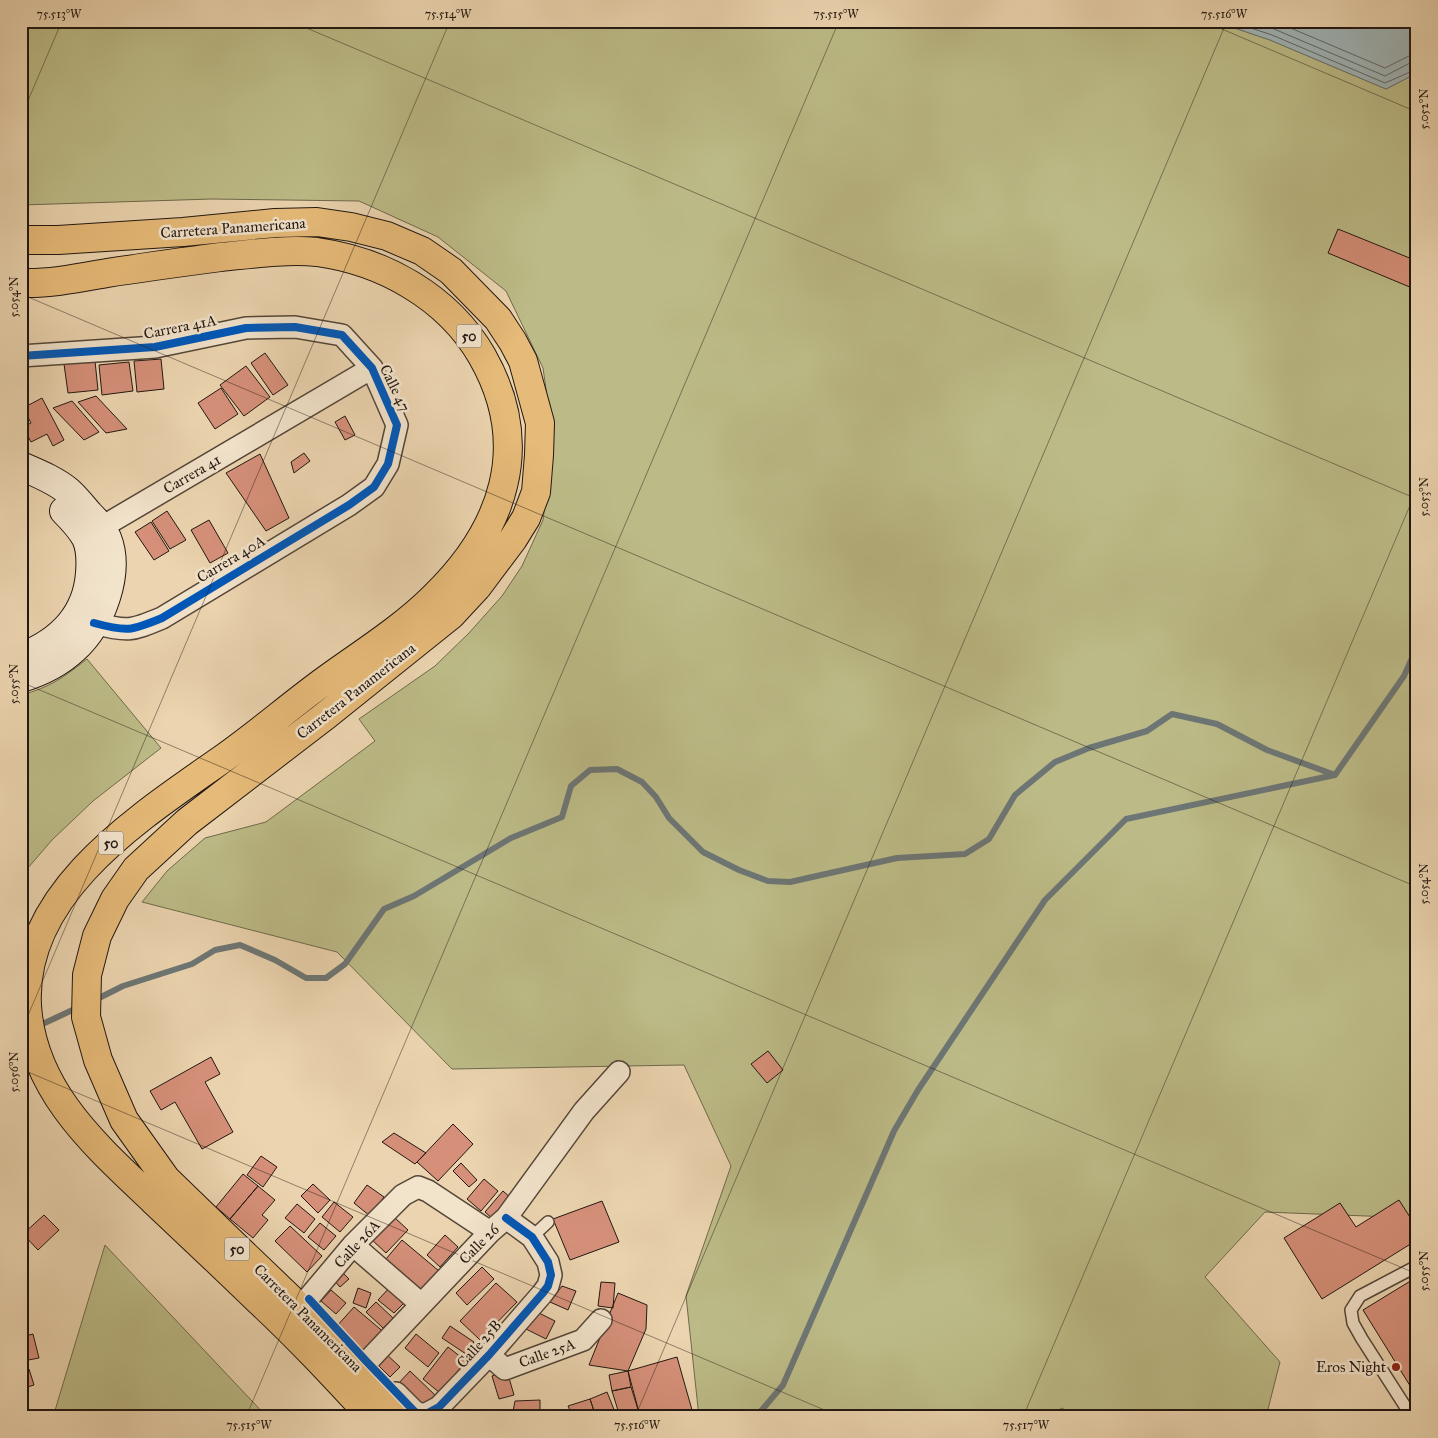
<svg xmlns="http://www.w3.org/2000/svg" width="1438" height="1438" font-family="'IM FELL Great Primer',serif">
<rect width="100%" height="100%" fill="#ebd4af"/>
<filter id="stains"><feTurbulence type="fractalNoise" baseFrequency=".004" numOctaves="4"/><feColorMatrix values="0 0 0 0 .2 0 0 0 0 .09 0 0 0 0 .02 0 0 0 .5 -.17"/></filter>
<radialGradient id="worn" r=".72"><stop offset=".6" stop-color="#630" stop-opacity="0"/><stop offset="1" stop-color="#630" stop-opacity=".3"/></radialGradient>
<path fill="#bcbb87" stroke="#6f694c" d="M 21,21 L 1214,21 L 1270,40 L 1386,89 L 1417,73 L 1417,1218 L 1265,1212 L 1205,1277 L 1280,1362 L 1266,1417 L 1075,1417 L 1062,1408 L 1046,1417 L 699,1417 L 686,1296 L 731,1166 L 684,1065 L 452,1069 L 337,952 L 142,902 L 167,871 L 205,838 L 266,822 L 375,741 L 359,719 L 435,666 L 469,633 L 502,596 L 522,566 L 543,520 L 547,490 L 551,424 L 543,368 L 506,291 L 438,237 L 359,201 L 212,199 L 21,205 Z
M 87,659 L 161,748 L 93,801 L 52,840 L 21,876 L 21,695 C 51,687 64,677 87,659 Z
M 105,1245 L 267,1417 L 53,1417 Z"/>
<path fill="#9fb5b8" stroke="#6d7675" d="M 1214,21 L 1417,21 L 1417,73 L 1386,89 L 1270,40 Z"/>
<g fill="none" stroke-linecap="round" stroke-linejoin="round">
<path stroke="#606664" stroke-width="1" d="M 1230,21 L 1272,35 L 1385,83 L 1417,69
M 1250,21 L 1274,29 L 1385,76 L 1410,63 L 1417,62
M 1274,21 L 1385,68 L 1409,56 L 1417,55"/>
<path stroke="#6d7675" stroke-width="6" d="M 93,1001 L 123,986 L 192,964 L 215,950 L 240,945 L 275,960 L 306,978 L 326,978 L 345,964 L 384,909 L 414,896 L 511,838 L 562,817 L 571,786 L 590,770 L 617,769 L 642,782 L 656,797 L 669,818 L 703,852 L 739,870 L 768,881 L 790,882 L 897,858 L 965,854 L 989,839 L 1015,795 L 1055,762 L 1089,748 L 1147,731 L 1172,714 L 1217,724 L 1267,750 L 1335,775
M 36,1027 L 79,1007
M 756,1417 L 783,1385 L 894,1131 L 918,1090 L 1045,900 L 1126,819 L 1335,775 L 1404,676 L 1417,647"/>
</g>
<path fill="#d6907a" stroke="#221711" d="M 1338,229 L 1417,261 L 1417,290 L 1328,253 Z
M 265,353 L 288,385 L 273,395 L 251,363 Z
M 161,359 L 164,389 L 137,392 L 134,361 Z
M 95,361 L 98,390 L 68,393 L 64,364 Z
M 129,362 L 133,391 L 102,395 L 99,365 Z
M 246,366 L 270,397 L 244,416 L 220,385 Z
M 221,388 L 238,414 L 215,429 L 198,403 Z
M 96,396 L 127,429 L 106,433 L 78,402 Z
M 42,398 L 64,440 L 53,446 L 47,434 L 31,442 L 23,427 L 31,423 L 23,408 Z
M 72,401 L 99,432 L 84,440 L 53,408 Z
M 345,416 L 355,435 L 345,440 L 335,422 Z
M 304,453 L 310,461 L 294,473 L 291,462 Z
M 260,454 L 289,518 L 266,531 L 226,473 Z
M 167,511 L 186,540 L 170,549 L 152,521 Z
M 209,520 L 228,553 L 210,563 L 191,530 Z
M 151,522 L 169,551 L 154,560 L 135,532 Z
M 768,1051 L 783,1070 L 767,1083 L 751,1064 Z
M 211,1057 L 220,1074 L 205,1082 L 233,1132 L 202,1149 L 175,1102 L 161,1110 L 150,1091 Z
M 453,1124 L 473,1144 L 438,1181 L 417,1162 Z
M 394,1133 L 426,1153 L 415,1164 L 382,1142 Z
M 261,1156 L 277,1167 L 263,1187 L 247,1175 Z
M 461,1163 L 477,1180 L 469,1187 L 453,1171 Z
M 243,1174 L 258,1186 L 230,1219 L 216,1207 Z
M 484,1179 L 498,1191 L 481,1211 L 467,1199 Z
M 313,1184 L 330,1200 L 318,1213 L 301,1196 Z
M 367,1185 L 384,1197 L 370,1216 L 354,1203 Z
M 258,1186 L 275,1200 L 262,1215 L 268,1220 L 253,1238 L 230,1219 Z
M 503,1191 L 511,1198 L 493,1219 L 485,1212 Z
M 1399,1200 L 1417,1228 L 1417,1240 L 1322,1299 L 1284,1238 L 1340,1203 L 1356,1227 Z
M 602,1201 L 619,1242 L 570,1260 L 553,1219 Z
M 334,1202 L 353,1217 L 340,1232 L 322,1217 Z
M 297,1204 L 315,1219 L 304,1233 L 285,1218 Z
M 44,1215 L 59,1230 L 38,1250 L 23,1234 Z
M 394,1217 L 408,1230 L 386,1253 L 371,1239 Z
M 320,1223 L 336,1236 L 324,1250 L 308,1237 Z
M 290,1226 L 322,1256 L 307,1272 L 275,1241 Z
M 445,1235 L 458,1247 L 440,1267 L 427,1255 Z
M 402,1240 L 439,1271 L 422,1290 L 386,1259 Z
M 482,1267 L 494,1279 L 467,1305 L 456,1293 Z
M 339,1269 L 349,1279 L 340,1287 L 331,1277 Z
M 1417,1277 L 1417,1397 L 1363,1310 Z
M 601,1282 L 615,1283 L 613,1308 L 598,1306 Z
M 496,1283 L 517,1302 L 480,1340 L 460,1321 Z
M 391,1286 L 407,1300 L 394,1313 L 378,1300 Z
M 562,1286 L 576,1291 L 568,1310 L 550,1302 Z
M 358,1288 L 371,1293 L 366,1308 L 353,1303 Z
M 331,1290 L 346,1303 L 336,1314 L 321,1301 Z
M 618,1293 L 647,1305 L 646,1329 L 628,1371 L 589,1365 Z
M 376,1302 L 393,1318 L 383,1328 L 366,1312 Z
M 354,1307 L 386,1334 L 368,1354 L 336,1327 Z
M 533,1310 L 555,1321 L 546,1339 L 524,1328 Z
M 450,1326 L 474,1342 L 466,1354 L 442,1338 Z
M 33,1334 L 39,1358 L 23,1361 L 21,1353 L 21,1337 Z
M 416,1334 L 439,1353 L 428,1367 L 405,1348 Z
M 448,1347 L 466,1361 L 440,1393 L 423,1379 Z
M 383,1351 L 400,1367 L 390,1377 L 374,1361 Z
M 677,1357 L 694,1417 L 639,1417 L 640,1416 L 628,1371 Z
M 29,1369 L 34,1385 L 21,1389 L 21,1372 Z
M 410,1371 L 437,1397 L 424,1411 L 397,1385 Z
M 507,1371 L 514,1395 L 499,1399 L 492,1376 Z
M 628,1371 L 631,1387 L 612,1391 L 609,1375 Z
M 631,1387 L 640,1416 L 620,1417 L 612,1391 Z
M 607,1392 L 617,1417 L 596,1417 L 590,1399 Z
M 590,1399 L 596,1417 L 573,1417 L 568,1406 Z
M 540,1400 L 540,1417 L 512,1417 L 515,1401 Z"/>
<g fill="none" stroke-linecap="round" stroke-linejoin="round">
<defs>
<path id="service" d="M 532,1237 L 548,1222
M 1412,1417 L 1362,1339 L 1353,1323 L 1351,1310 L 1360,1296 L 1417,1266"/>
<path id="minor" d="M 21,356 L 155,347 L 246,328 L 295,327 L 342,335 L 372,368 L 397,425 L 388,464 L 374,487 L 349,505 L 162,618 C 131,631 127,632 94,623
M 102,527 L 372,368
M 353,1245 L 421,1304
M 300,1308 L 353,1245 L 403,1195 L 418,1187 L 428,1191 L 490,1232
M 489,1355 L 505,1369 L 583,1340 L 601,1320
M 367,1362 L 490,1232 L 506,1218 L 584,1111 L 619,1072
M 396,1393 L 415,1412 L 424,1415 L 439,1407 L 489,1355 L 542,1294 L 548,1286 L 551,1275 L 548,1262 L 532,1237 L 506,1218"/>
<path id="secondary" d="M 21,466 C 37,473 55,480 68,491 C 76,498 82,506 89,514 C 96,521 103,528 107,538 C 121,573 101,625 74,649 C 59,663 41,672 21,678
M 21,657 C 60,642 87,616 90,573 C 91,561 91,549 86,538 C 81,529 72,519 64,511"/>
<path id="trunk" d="M 21,240 L 58,240 L 183,232 L 275,223 L 317,222 L 351,227 L 387,236 L 422,251 L 451,271 L 498,319 L 513,342 L 523,361 L 540,423 L 539,455 L 536,492 L 526,518 L 513,539 L 477,587 L 451,615 L 325,716 L 187,822 L 136,869 L 115,899 L 97,936 L 87,975 L 86,1017 L 98,1060 L 124,1120 L 166,1179 L 228,1239 L 300,1308 L 404,1417
M 21,283 C 50,284 79,278 107,273 C 145,267 183,262 221,257 C 251,254 286,249 317,252 C 383,261 448,297 482,356 C 533,445 504,529 434,597 C 403,628 363,653 327,679 C 291,705 257,735 221,760 C 140,817 21,892 27,1005 C 32,1091 96,1146 154,1201 C 189,1234 224,1267 258,1300 C 298,1337 335,1377 372,1417"/>
</defs>
<use href="#service" stroke="#544638" stroke-width="14"/>
<use href="#minor" stroke="#544638" stroke-width="24"/>
<use href="#secondary" stroke="#221711" stroke-width="30"/>
<use href="#trunk" stroke="#221711" stroke-width="30"/>
<use href="#service" stroke="#f2e3cb" stroke-width="11"/>
<use href="#minor" stroke="#f2e3cb" stroke-width="21"/>
<use href="#secondary" stroke="#f2e3cb" stroke-width="28"/>
<use href="#trunk" stroke="#e6ba78" stroke-width="28"/>
<defs>
<path id="cycleway" d="M 21,356 L 155,347 L 246,328 L 295,327 L 342,335 L 372,368 L 397,425 L 388,464 L 374,487 L 349,505 L 162,618 C 131,631 127,632 94,623
M 309,1299 L 367,1362 L 415,1412 L 424,1415 L 439,1407 L 489,1355 L 542,1294 L 548,1286 L 551,1275 L 548,1262 L 532,1237 L 506,1218"/>
</defs>
<use href="#cycleway" stroke="#f2e3cb" stroke-width="11"/>
<use href="#cycleway" stroke="#0057b8" stroke-width="8"/>
</g>
<path fill="none" stroke="#221711" stroke-width="1" stroke-opacity="0.45" d="M 290,21 L 1417,499M 1203,21 L 1417,112M 21,117 L 62,21M 21,294 L 1417,887M 21,682 L 1417,1274M 21,1032 L 450,21M 21,1069 L 841,1417M 246,1417 L 839,21M 635,1417 L 1227,21M 1023,1417 L 1417,489M 1411,1417 L 1417,1404"/>
<circle fill="#8f2418" stroke="#f2e3cb" stroke-width="2" cx="1396" cy="1367" r="5"/>
<g text-anchor="middle" dominant-baseline="central" stroke-width="5" stroke-linejoin="round" paint-order="stroke">
<g fill="#f2e3cb" stroke="#605449" stroke-width="1">
<rect x="456.5" y="324.5" width="25" height="23" rx="4"/>
<rect x="98.5" y="831.5" width="25" height="23" rx="4"/>
<rect x="224.5" y="1237.5" width="25" height="23" rx="4"/>
</g>
<g font-size="14" font-weight="bold" fill="#221711">
<text x="469" y="336">50</text>
<text x="111" y="843">50</text>
<text x="237" y="1249">50</text>
</g>
<g font-size="15" fill="#221711" stroke="#f2e3cb">
<text transform="translate(233 228) rotate(-4)">Carretera Panamericana</text>
<text transform="translate(180 327) rotate(-11)">Carrera 41A</text>
<text transform="translate(395 388) rotate(64)">Calle 47</text>
<text transform="translate(192 474) rotate(-30)">Carrera 41</text>
<text transform="translate(231 559) rotate(-31)">Carrera 40A</text>
<text transform="translate(356 691) rotate(-38)">Carretera Panamericana</text>
<text transform="translate(357 1244) rotate(-47)">Calle 26A</text>
<text transform="translate(479 1244) rotate(-45)">Calle 26</text>
<text transform="translate(308 1318) rotate(45)">Carretera Panamericana</text>
<text transform="translate(479 1344) rotate(-48)">Calle 25B</text>
<text transform="translate(547 1353) rotate(-20)">Calle 25A</text>
</g>
<g font-size="15" fill="#221711" stroke="#f2e3cb" text-anchor="end">
<text x="1386" y="1367">Eros Night</text>
</g>
</g>
<rect width="1438" height="1438" fill="none" stroke="#ebd4af" stroke-width="55"/>
<rect x="28" y="28" width="1382" height="1382" fill="none" stroke="#221711" stroke-width="2"/>
<g font-size="12" text-anchor="middle" fill="#221711">
<text x="59" y="18">75.513°W</text>
<text x="448" y="18">75.514°W</text>
<text x="836" y="18">75.515°W</text>
<text x="1224" y="18">75.516°W</text>
<text transform="translate(1424 109) rotate(-90)" y="4">5.052°N</text>
<text transform="translate(14 297) rotate(-90)" y="4">5.054°N</text>
<text transform="translate(1424 497) rotate(-90)" y="4">5.053°N</text>
<text transform="translate(14 684) rotate(-90)" y="4">5.055°N</text>
<text transform="translate(1424 884) rotate(-90)" y="4">5.054°N</text>
<text transform="translate(14 1072) rotate(-90)" y="4">5.056°N</text>
<text transform="translate(1424 1271) rotate(-90)" y="4">5.055°N</text>
<text x="249" y="1429">75.515°W</text>
<text x="637" y="1429">75.516°W</text>
<text x="1026" y="1429">75.517°W</text>
</g>
<rect width="100%" height="100%" filter="url(#stains)"/>
<rect width="100%" height="100%" fill="url(#worn)"/>
</svg>
